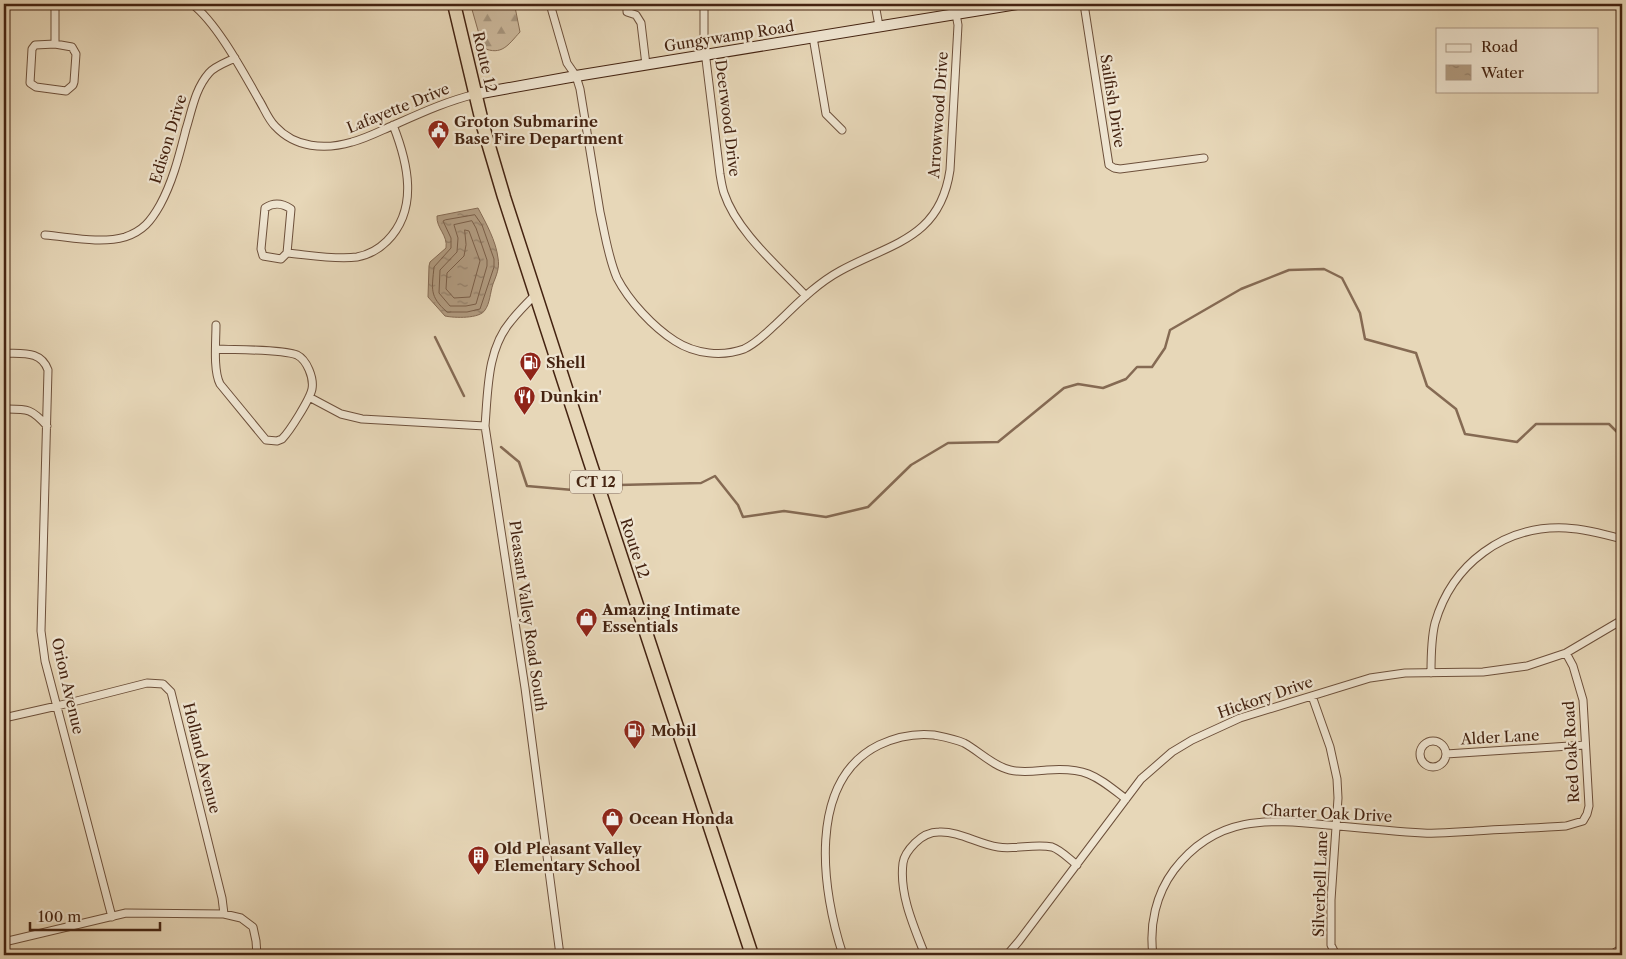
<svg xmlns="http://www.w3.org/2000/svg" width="1626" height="959" font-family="'Libre Caslon Text',serif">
<defs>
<pattern id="forest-firs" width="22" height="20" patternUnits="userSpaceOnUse" patternTransform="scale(1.25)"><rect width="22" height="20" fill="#cbb89c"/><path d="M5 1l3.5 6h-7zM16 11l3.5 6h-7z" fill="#a6957e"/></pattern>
<pattern id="water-ripples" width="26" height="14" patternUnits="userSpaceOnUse" patternTransform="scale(1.25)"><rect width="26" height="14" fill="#b09a7f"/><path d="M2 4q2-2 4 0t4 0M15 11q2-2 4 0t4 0" fill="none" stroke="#917d67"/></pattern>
</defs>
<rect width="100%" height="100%" fill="#e7d7b8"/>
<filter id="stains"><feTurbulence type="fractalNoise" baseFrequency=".004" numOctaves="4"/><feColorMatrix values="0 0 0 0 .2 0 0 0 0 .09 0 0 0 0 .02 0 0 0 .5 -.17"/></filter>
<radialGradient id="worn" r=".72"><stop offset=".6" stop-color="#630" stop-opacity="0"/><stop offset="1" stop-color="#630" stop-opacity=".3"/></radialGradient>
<path fill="url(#forest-firs)" stroke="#886e56" d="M 463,4 L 517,4 L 515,7 L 520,32 C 508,45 502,56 483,48 L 471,6 Z"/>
<path fill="url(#water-ripples)" stroke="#856a53" d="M 478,208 C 486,223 496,241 498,258 C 500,268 496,276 493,284 C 490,293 490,303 485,310 C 480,319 454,318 445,316 L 428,297 L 429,266 L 430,262 L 446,248 C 448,235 436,228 437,216 Z"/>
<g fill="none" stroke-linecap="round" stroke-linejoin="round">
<path stroke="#7a5e48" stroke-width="1" d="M 475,215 L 482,225 L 494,259 L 494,267 L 480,309 L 467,312 L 447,312 C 429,296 432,289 434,267 L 451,248 L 451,238 L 443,221 L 445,220 Z
M 472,221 L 476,228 L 487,260 L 487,266 L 476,304 L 466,306 L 450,306 L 439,293 L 440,270 L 457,252 L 458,238 L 454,225 Z
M 465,230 L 469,231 L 480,261 L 470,297 L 454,298 L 446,289 L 447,273 L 464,256 L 466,245 Z"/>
<path stroke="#856a53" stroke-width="2.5" d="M 435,337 L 464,396
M 501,447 L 519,462 L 527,486 L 573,490
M 619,485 L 701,483 L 715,476 L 738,505 L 743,517 L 784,511 L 826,517 L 868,507 L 911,465 L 948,443 L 998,442 L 1064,388 L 1078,384 L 1103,388 L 1126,379 L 1137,367 L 1152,367 L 1165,348 L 1170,330 L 1241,289 L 1289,270 L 1324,269 L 1342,278 L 1360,313 L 1365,339 L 1416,353 L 1427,386 L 1456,409 L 1465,434 L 1517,442 L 1536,424 L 1609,424 L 1622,437"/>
<defs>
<path id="street" d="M 192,4 C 217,23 243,72 259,100 C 264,108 268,119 275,126 C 295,148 325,150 352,142 C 367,138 380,131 394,125 C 421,113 447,101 476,94
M 550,4 L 567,63 L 576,76 L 580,89 C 587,130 593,171 600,212 C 605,234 608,257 617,278 C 629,301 653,327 675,341 C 695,354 722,357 744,349 C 757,343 766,333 776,324 C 796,305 816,284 840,271 C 891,243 940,239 950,170 L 958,25 L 956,14
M 627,4 L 627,12 L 636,15 L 641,23 L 646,65
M 704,4 L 704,43 L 720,174 C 721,180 722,187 724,193 C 737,232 778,266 806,296
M 875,4 L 879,26
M 1084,4 L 1109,165 L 1114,168 L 1120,169 L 1204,158
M 813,37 L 826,114 L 842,130
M 55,44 L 72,47 L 76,54 L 74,82 L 73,85 L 66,91 L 36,87 L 30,83 L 32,49 L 35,45 Z
M 55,44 L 55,4
M 45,235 C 70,237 100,244 125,237 C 143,231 151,221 160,205 C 173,181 179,156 186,129 C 192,110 195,89 209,73 C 215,66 227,62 235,58
M 287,253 L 291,209 C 282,203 274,202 265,208 L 261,249 L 263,256 L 281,259 L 287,253 C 309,255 336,260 357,257 C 368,255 379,249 387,241 C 419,209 408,163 393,125
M 535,295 C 527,303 518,312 511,321 C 487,349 488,390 485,426 L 525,688 L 560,955
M 216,325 C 216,341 213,370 220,384 L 266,440 L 277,441 L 282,439 C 290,431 310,399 312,389 C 314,378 307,360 297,355 C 281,349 236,350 216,349
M 4,353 C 22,354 41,350 48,370 L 41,631 L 45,661 L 112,917
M 309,397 L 341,414 L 362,419 L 485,426
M 4,409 C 27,409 31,408 47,426
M 1431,673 C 1431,657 1431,639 1435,623 C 1452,564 1504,525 1566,528 C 1585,529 1604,534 1622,539
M 1312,696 L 1330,747 L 1337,779 L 1338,798 L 1331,900 L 1331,945 L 1336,955
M 4,718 L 57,706 L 147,683 L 163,684 L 171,692 L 222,898 L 224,914
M1420 754a13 13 0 1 1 26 0a13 13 0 1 1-26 0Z
M 1446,754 L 1585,745
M 4,942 L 126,913 L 224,914 L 241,918 L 253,927 L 256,941 L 257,955
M 843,955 C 822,892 806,781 879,745 C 896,737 915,733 934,735 C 944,737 955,739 964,743 C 979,751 993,766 1010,770 C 1022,773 1035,771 1047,770 C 1087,767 1096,776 1126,799
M 925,955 C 914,927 899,894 903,863 C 904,855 910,848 915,843 C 922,836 929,832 939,832 C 959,831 978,844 998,847 C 1015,850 1035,843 1052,847 C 1061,850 1069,859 1077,865
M 1007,955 L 1019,941 L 1141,779 L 1172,752 L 1192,740 L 1240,718 L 1370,678 L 1405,673 L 1483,672 L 1527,666 L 1566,653 L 1622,620
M 1153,955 C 1149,925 1156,894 1174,870 C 1216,815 1267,819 1328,825 C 1360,828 1391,831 1423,833 C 1440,834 1458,832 1475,831 C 1506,829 1536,828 1566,826 L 1583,821 L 1587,814 L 1589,806 L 1583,700 L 1573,666 L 1566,653
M 1611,955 L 1622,948"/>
<path id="secondary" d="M 476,94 L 576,76 L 1017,4"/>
<path id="highway" d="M 454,4 L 483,126 L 504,197 L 590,462 L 752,955"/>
</defs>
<use href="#street" stroke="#6d503b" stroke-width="9"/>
<use href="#secondary" stroke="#442311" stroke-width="12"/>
<use href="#highway" stroke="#442311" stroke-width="15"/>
<use href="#street" stroke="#efe5d1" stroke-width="7"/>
<use href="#secondary" stroke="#efe5d1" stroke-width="10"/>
<use href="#highway" stroke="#e7d7b8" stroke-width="12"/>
</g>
<defs>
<symbol id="civic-pin" viewBox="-11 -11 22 30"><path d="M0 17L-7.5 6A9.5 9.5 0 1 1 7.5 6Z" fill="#8f2418" stroke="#efe5d1"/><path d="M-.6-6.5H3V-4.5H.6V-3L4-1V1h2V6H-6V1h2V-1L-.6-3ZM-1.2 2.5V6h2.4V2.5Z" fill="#fff"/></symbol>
<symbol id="fuel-pin" viewBox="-11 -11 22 30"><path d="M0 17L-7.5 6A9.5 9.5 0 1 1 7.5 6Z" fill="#8f2418" stroke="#efe5d1"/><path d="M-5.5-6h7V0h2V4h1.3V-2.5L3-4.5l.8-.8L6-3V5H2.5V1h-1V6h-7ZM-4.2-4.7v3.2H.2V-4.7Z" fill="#fff"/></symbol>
<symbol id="restaurant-pin" viewBox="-11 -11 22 30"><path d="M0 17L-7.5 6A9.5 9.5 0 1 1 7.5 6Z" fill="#8f2418" stroke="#efe5d1"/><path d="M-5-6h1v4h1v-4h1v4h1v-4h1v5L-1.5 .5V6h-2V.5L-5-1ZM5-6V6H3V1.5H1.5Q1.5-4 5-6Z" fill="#fff"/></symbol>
<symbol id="shop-pin" viewBox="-11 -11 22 30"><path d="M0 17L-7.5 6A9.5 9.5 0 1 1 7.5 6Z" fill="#8f2418" stroke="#efe5d1"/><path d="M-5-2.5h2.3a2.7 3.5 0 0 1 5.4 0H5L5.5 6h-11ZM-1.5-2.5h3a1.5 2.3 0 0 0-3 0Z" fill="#fff"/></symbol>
<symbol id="building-pin" viewBox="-11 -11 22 30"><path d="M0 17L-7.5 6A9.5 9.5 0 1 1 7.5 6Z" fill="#8f2418" stroke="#efe5d1"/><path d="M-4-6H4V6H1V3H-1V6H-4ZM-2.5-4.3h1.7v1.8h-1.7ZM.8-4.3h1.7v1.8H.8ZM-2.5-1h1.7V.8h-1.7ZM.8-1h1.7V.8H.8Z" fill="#fff"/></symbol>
</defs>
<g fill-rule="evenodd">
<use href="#civic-pin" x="426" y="118" width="25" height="34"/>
<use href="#fuel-pin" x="518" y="350" width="25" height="34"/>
<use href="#restaurant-pin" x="512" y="384" width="25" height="34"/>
<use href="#shop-pin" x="574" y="606" width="25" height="34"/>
<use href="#fuel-pin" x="622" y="718" width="25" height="34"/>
<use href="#shop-pin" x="600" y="806" width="25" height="34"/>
<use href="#building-pin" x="466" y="844" width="25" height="34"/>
</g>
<g text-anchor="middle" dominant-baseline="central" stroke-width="4.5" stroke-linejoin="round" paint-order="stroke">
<rect fill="#efe5d1" stroke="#775d4b" stroke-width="1" x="570" y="470.5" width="52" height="23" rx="4"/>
<g font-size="14" font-weight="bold" fill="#442311">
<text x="596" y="482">CT 12</text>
</g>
<g font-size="15" fill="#442311" stroke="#efe5d1">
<text transform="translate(729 36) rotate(-9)">Gungywamp Road</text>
<text transform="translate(485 62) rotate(77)">Route 12</text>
<text transform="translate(1113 101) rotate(81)">Sailfish Drive</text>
<text transform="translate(398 108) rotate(-22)">Lafayette Drive</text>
<text transform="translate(938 115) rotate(-86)">Arrowwood Drive</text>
<text transform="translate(728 118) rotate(83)">Deerwood Drive</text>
<text transform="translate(168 139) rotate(-73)">Edison Drive</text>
<text transform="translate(635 548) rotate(72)">Route 12</text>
<text transform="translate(528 616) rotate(82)">Pleasant Valley Road South</text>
<text transform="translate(68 686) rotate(77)">Orion Avenue</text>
<text transform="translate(1265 697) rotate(-19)">Hickory Drive</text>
<text transform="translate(1500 737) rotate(-3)">Alder Lane</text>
<text transform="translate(1571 752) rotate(-93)">Red Oak Road</text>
<text transform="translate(202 758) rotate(76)">Holland Avenue</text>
<text transform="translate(1327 813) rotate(3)">Charter Oak Drive</text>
<text transform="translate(1320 884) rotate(-88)">Silverbell Lane</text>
</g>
<g font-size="15" font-weight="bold" fill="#442311" stroke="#efe5d1" text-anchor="start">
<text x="454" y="121">Groton Submarine<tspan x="454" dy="17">Base Fire Department</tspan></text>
<text x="546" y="362">Shell</text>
<text x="540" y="396">Dunkin'</text>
<text x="602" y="609">Amazing Intimate<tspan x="602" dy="17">Essentials</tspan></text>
<text x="651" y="730">Mobil</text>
<text x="629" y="818">Ocean Honda</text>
<text x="494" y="848">Old Pleasant Valley<tspan x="494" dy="17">Elementary School</tspan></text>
</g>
</g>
<rect width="1626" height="959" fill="none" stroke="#e7d7b8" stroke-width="20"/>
<rect x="5" y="5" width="1616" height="949" fill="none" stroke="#442311" stroke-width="2.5"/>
<rect x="10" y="10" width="1606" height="939" fill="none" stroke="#442311"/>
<rect x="1436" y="28" width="162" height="65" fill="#efe5d1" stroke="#ab9784"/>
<rect x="1446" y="44" width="25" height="8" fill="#efe5d1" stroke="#ab9784"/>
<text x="1481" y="52" font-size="15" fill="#442311">Road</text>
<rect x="1446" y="65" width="25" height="15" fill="url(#water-ripples)" stroke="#ab9784"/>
<text x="1481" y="78" font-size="15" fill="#442311">Water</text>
<path d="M30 922v8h130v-8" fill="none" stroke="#442311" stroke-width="2.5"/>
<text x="38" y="922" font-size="15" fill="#442311" stroke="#efe5d1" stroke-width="4" paint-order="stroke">100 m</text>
<rect width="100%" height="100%" filter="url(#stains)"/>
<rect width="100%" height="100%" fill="url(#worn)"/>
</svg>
